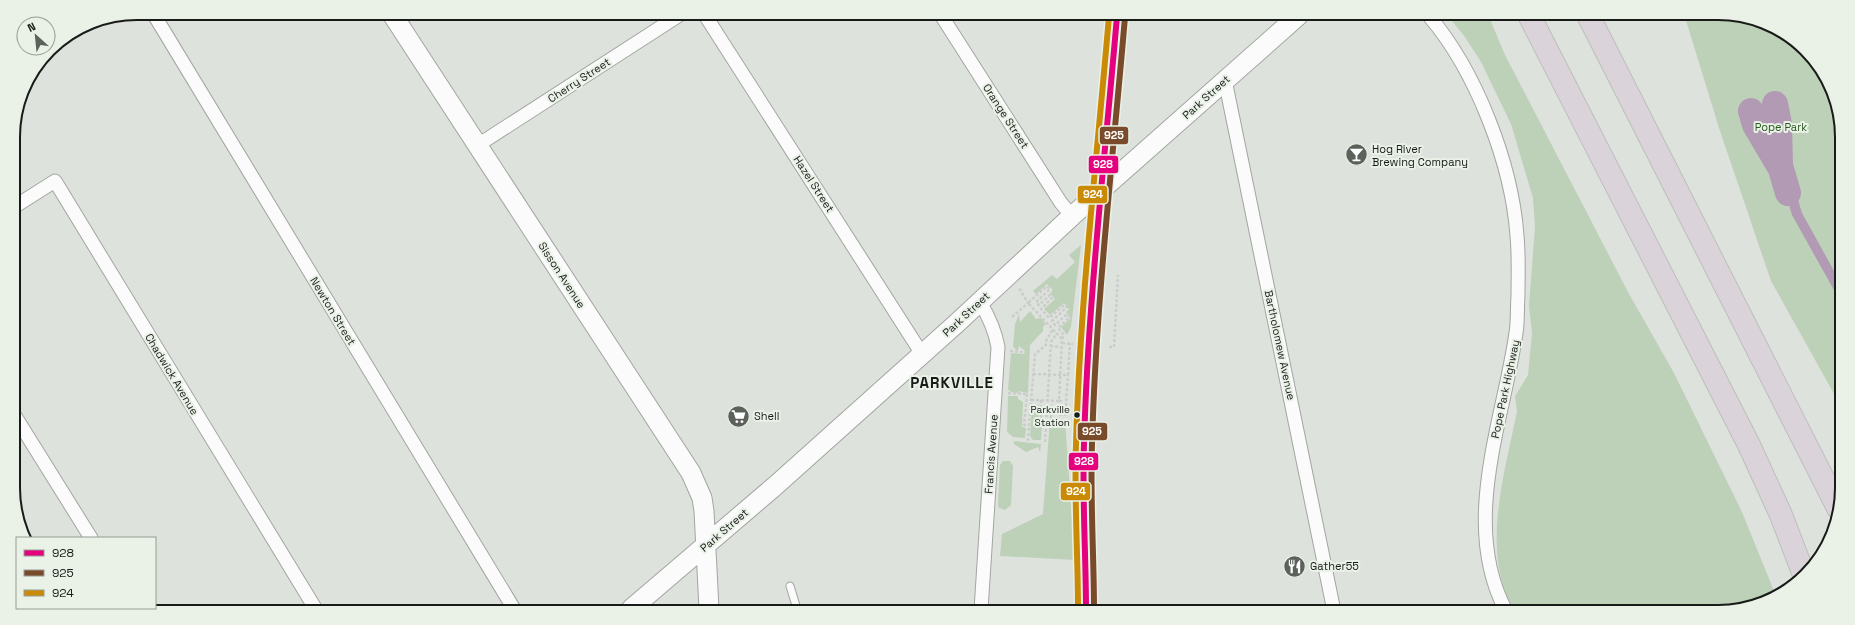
<svg xmlns="http://www.w3.org/2000/svg" width="1855" height="625" font-family="'Space Grotesk',sans-serif">
<rect width="100%" height="100%" fill="#dee2dd"/>
<path fill="#bdd0b8" d="M 1448,16 L 1489,17 L 1505,55 L 1628,292 L 1674,373 L 1742,512 L 1776,596 L 1758,605 L 1726,612 L 1515,611 C 1479,554 1505,473 1517,411 L 1515,396 L 1528,375 L 1532,333 L 1529,306 L 1535,227 L 1533,198 L 1511,124 L 1481,62 L 1465,37 Z
M 1685,17 L 1750,17 L 1787,34 L 1811,55 L 1840,113 L 1838,401 L 1771,281 L 1719,128 Z
M 1081,245 L 1071,327 L 1067,335 L 1061,327 L 1071,318 L 1066,312 L 1069,309 L 1064,303 L 1050,315 L 1044,309 L 1055,299 L 1050,293 L 1053,290 L 1047,284 L 1036,294 L 1033,291 L 1052,275 L 1057,279 L 1075,262 L 1069,255 Z
M 1030,311 L 1036,319 L 1041,318 L 1046,324 L 1043,327 L 1043,331 L 1030,345 L 1028,393 L 1019,391 L 1019,393 L 1011,392 L 1008,389 L 1011,353 L 1024,354 L 1025,351 L 1019,346 L 1018,350 L 1016,350 L 1013,346 L 1015,324 L 1019,314 L 1020,322 Z
M 1008,396 L 1018,396 L 1018,399 L 1023,402 L 1022,427 L 1026,428 L 1025,438 L 1013,437 L 1007,432 Z
M 1032,404 L 1039,405 L 1038,424 L 1042,425 L 1041,440 L 1033,440 L 1030,436 Z
M 1051,405 L 1053,406 L 1052,418 L 1065,420 L 1075,560 L 1000,556 L 1002,534 L 1043,514 Z
M 1014,441 L 1041,444 L 1040,452 L 1038,447 L 1026,452 L 1014,444 Z
M 1003,461 L 1010,461 L 1013,466 L 1011,505 L 1005,510 L 999,508 L 998,505 L 1000,465 Z"/>
<path fill="#b29ab4" d="M 1784,155 L 1802,213 L 1839,280 L 1839,299 L 1792,215 L 1775,158 Z"/>
<g fill="none" stroke-linecap="round" stroke-linejoin="round">
<path stroke="#b29ab4" stroke-width="26" d="M 1775,104 L 1779,124 L 1780,165
M 1751,111 L 1755,125 L 1781,169 L 1788,193"/>
<defs>
<path id="lane" d="M 1107,131 L 1117,16
M 790,586 L 797,609 L 792,609
M 1086,610 L 1084,446 L 1098,236"/>
<path id="street" d="M 153,13 L 514,609
M 705,15 L 922,354
M 941,15 L 1061,203 L 1072,216
M 1429,16 C 1476,71 1512,164 1517,236 C 1519,256 1518,276 1518,296 C 1517,308 1518,321 1516,333 C 1503,423 1460,524 1506,611
M 1225,80 L 1334,611
M 478,145 L 681,14
M 14,207 L 55,181 L 315,608
M 980,302 C 989,317 995,330 998,347 L 981,610
M 15,416 L 91,538"/>
<path id="secondary" d="M 392,14 L 691,473 L 702,498 L 704,511 L 709,609
M 631,609 L 775,486 L 957,323 L 1072,216 L 1298,16"/>
<path id="highway" d="M 1530,17 L 1749,445 L 1781,515 L 1804,575
M 1589,17 L 1838,508"/>
</defs>
<use href="#lane" stroke="#a2a5a0" stroke-width="9"/>
<use href="#street" stroke="#a2a5a0" stroke-width="15"/>
<use href="#secondary" stroke="#a2a5a0" stroke-width="21"/>
<use href="#highway" stroke="#bcbebc" stroke-width="24"/>
<path stroke="#cbcdcb" stroke-width="2.5" stroke-dasharray="3 2" stroke-linecap="butt" d="M 1012,317 L 1028,303 L 1019,288
M 1062,343 L 1073,344
M 1050,346 L 1061,347
M 1109,347 L 1114,347 L 1118,275
M 1010,351 L 1023,352
M 1033,374 L 1068,375 L 1070,343
M 1008,393 L 1027,394
M 1027,394 L 1024,425 L 1029,425 L 1035,354 L 1046,345 L 1046,341 L 1053,329
M 1031,400 L 1059,401 L 1062,339 L 1064,335 L 1058,328 L 1070,317 L 1067,314 L 1055,325 L 1052,321 L 1067,307 L 1064,305 L 1049,318 L 1041,309 L 1052,298 L 1050,295 L 1039,305 L 1036,302 L 1050,289 L 1047,286 L 1028,303 L 1062,339
M 1041,400 L 1041,422 L 1046,423
M 1059,401 L 1061,401 L 1061,416
M 1054,411 L 1061,411
M 1065,416 L 1068,375
M 1028,441 L 1029,425
M 1045,442 L 1051,342 L 1057,333"/>
<use href="#lane" stroke="#fafbfa" stroke-width="7"/>
<use href="#street" stroke="#fafbfa" stroke-width="13"/>
<use href="#secondary" stroke="#fafbfa" stroke-width="19"/>
<use href="#highway" stroke="#dad4da" stroke-width="22"/>
<defs>
<path id="lane-bridge" d="M 1098,236 L 1107,131"/>
</defs>
<use href="#lane-bridge" stroke="#a2a5a0" stroke-width="9" stroke-linecap="butt"/>
<use href="#lane-bridge" stroke="#fafbfa" stroke-width="7"/>
<defs>
<path id="bus-1" d="M 1086,610 C 1086,555 1082,499 1084,444 C 1088,301 1105,158 1117,16"/>
<path id="bus-2" d="M 1094,610 C 1094,555 1090,499 1092,444 C 1096,301 1113,159 1125,17"/>
<path id="bus-3" d="M 1078,610 C 1078,555 1074,499 1076,444 C 1080,301 1097,158 1109,16"/>
</defs>
<use href="#bus-1" stroke="#eaf2e8" stroke-width="9"/>
<use href="#bus-2" stroke="#eaf2e8" stroke-width="9"/>
<use href="#bus-3" stroke="#eaf2e8" stroke-width="9"/>
<use href="#bus-1" stroke="#e5007d" stroke-width="6"/>
<use href="#bus-2" stroke="#7a4b2a" stroke-width="6"/>
<use href="#bus-3" stroke="#ca8a05" stroke-width="6"/>
</g>
<defs>
<symbol id="bar-disc" viewBox="-11 -11 22 22"><circle r="9.5" fill="#5d615c" stroke="#eaf2e8"/><path d="M-6-5H6L.8 .8V4.5H3.5V6h-7V4.5H-.8V.8Z" fill="#fff"/></symbol>
<symbol id="supermarket-disc" viewBox="-11 -11 22 22"><circle r="9.5" fill="#5d615c" stroke="#eaf2e8"/><path d="M-6-5.5h2.5l.6 2H6L4.5 2H-2.5L-4.4-4H-6ZM-1.5 3.2a1.3 1.3 0 1 0 .1 0ZM3 3.2a1.3 1.3 0 1 0 .1 0Z" fill="#fff"/></symbol>
<symbol id="restaurant-disc" viewBox="-11 -11 22 22"><circle r="9.5" fill="#5d615c" stroke="#eaf2e8"/><path d="M-5-6h1v4h1v-4h1v4h1v-4h1v5L-1.5 .5V6h-2V.5L-5-1ZM5-6V6H3V1.5H1.5Q1.5-4 5-6Z" fill="#fff"/></symbol>
</defs>
<g fill-rule="evenodd">
<use href="#bar-disc" x="1344" y="142" width="25" height="25"/>
<use href="#supermarket-disc" x="726" y="404" width="25" height="25"/>
<use href="#restaurant-disc" x="1282" y="554" width="25" height="25"/>
</g>
<circle fill="#181b17" stroke="#eaf2e8" stroke-width="1.5" cx="1077" cy="415" r="3.5"/>
<g text-anchor="middle" dominant-baseline="central" stroke-width="4" stroke-linejoin="round" paint-order="stroke">
<g font-size="10" fill="#181b17" stroke="#eaf2e8" text-anchor="end">
<text x="1070" y="409">Parkville<tspan x="1070" dy="13">Station</tspan></text>
</g>
<g font-size="11" fill="#181b17" stroke="#eaf2e8">
<text transform="translate(579 80) rotate(-33)">Cherry Street</text>
<text transform="translate(1206 97) rotate(-42)">Park Street</text>
<text transform="translate(1006 116) rotate(57)">Orange Street</text>
<text transform="translate(814 184) rotate(57)">Hazel Street</text>
<text transform="translate(562 275) rotate(57)">Sisson Avenue</text>
<text transform="translate(333 311) rotate(59)">Newton Street</text>
<text transform="translate(966 314) rotate(-43)">Park Street</text>
<text transform="translate(1280 345) rotate(78)">Bartholomew Avenue</text>
<text transform="translate(172 374) rotate(59)">Chadwick Avenue</text>
<text transform="translate(1505 389) rotate(-78)">Pope Park Highway</text>
<text transform="translate(991 454) rotate(-86)">Francis Avenue</text>
<text transform="translate(724 530) rotate(-41)">Park Street</text>
</g>
<g font-size="11" fill="#2a581e" stroke="#eaf2e8">
<text x="1781" y="127">Pope Park</text>
</g>
<g font-size="11" fill="#181b17" stroke="#eaf2e8" text-anchor="start">
<text x="1372" y="149">Hog River<tspan x="1372" dy="13">Brewing Company</tspan></text>
<text x="754" y="416">Shell</text>
<text x="1310" y="566">Gather55</text>
</g>
<g font-size="15" font-weight="bold" letter-spacing="1" fill="#181b17" stroke="#eaf2e8">
<text x="952" y="382">PARKVILLE</text>
</g>
</g>
<path d="M0 0H1855V625H0ZM137 20H1718A117 117 0 0 1 1835 137V488A117 117 0 0 1 1718 605H137A117 117 0 0 1 20 488V137A117 117 0 0 1 137 20Z" fill="#eaf2e8" fill-rule="evenodd"/>
<path fill="none" stroke="#181b17" stroke-width="2" d="M137 20H1718A117 117 0 0 1 1835 137V488A117 117 0 0 1 1718 605H137A117 117 0 0 1 20 488V137A117 117 0 0 1 137 20Z"/>
<g stroke="#eaf2e8" stroke-width="1.5">
<rect x="1099" y="126" width="30" height="19" rx="4" fill="#7a4b2a"/>
<rect x="1088" y="155" width="31" height="19" rx="4" fill="#e5007d"/>
<rect x="1077" y="185" width="31" height="19" rx="4" fill="#ca8a05"/>
<rect x="1077" y="422" width="31" height="19" rx="4" fill="#7a4b2a"/>
<rect x="1068" y="452" width="31" height="19" rx="4" fill="#e5007d"/>
<rect x="1060" y="482" width="31" height="19" rx="4" fill="#ca8a05"/>
</g>
<g font-size="11" text-anchor="middle" font-weight="bold" fill="#fff">
<text x="1114" y="139">925</text>
<text x="1103" y="168">928</text>
<text x="1093" y="198">924</text>
<text x="1092" y="435">925</text>
<text x="1084" y="465">928</text>
<text x="1076" y="495">924</text>
</g>
<rect x="16" y="537" width="140" height="72" fill="#eaf2e8" stroke="#969c94"/>
<rect x="24" y="550" width="20" height="6" fill="#e5007d" stroke="#969c94"/>
<text x="52" y="557" font-size="12" fill="#181b17">928</text>
<rect x="24" y="570" width="20" height="6" fill="#7a4b2a" stroke="#969c94"/>
<text x="52" y="577" font-size="12" fill="#181b17">925</text>
<rect x="24" y="590" width="20" height="6" fill="#ca8a05" stroke="#969c94"/>
<text x="52" y="597" font-size="12" fill="#181b17">924</text>
<g transform="translate(36 36) rotate(333)"><circle r="19" fill="#eaf2e8" stroke="#969c94"/>
<path d="M0-3L7 15L0 10L-7 15Z" fill="#5d615c"/>
<text y="-6" font-size="11" font-weight="bold" text-anchor="middle" fill="#181b17">N</text>
</g>
</svg>
